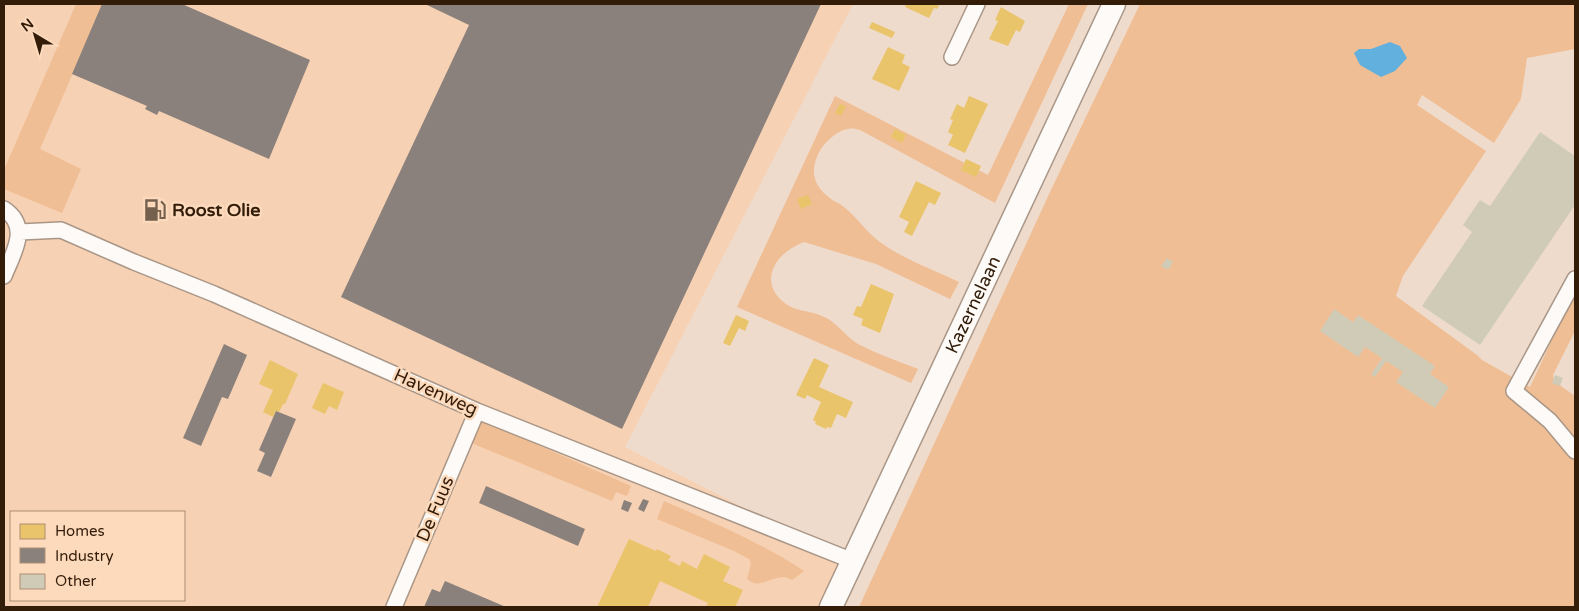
<svg xmlns="http://www.w3.org/2000/svg" width="1579" height="611" font-family="'Varela Round',sans-serif">
<rect width="100%" height="100%" fill="#efdbcc"/>
<path fill="#f7d1b3" fill-rule="evenodd" d="M 4,4 L 853,4 L 625,447 L 846,560 L 820,607 L 4,607 ZM 11,512 L 184,512 L 184,600 L 11,600 Z"/>
<path fill="#f0be94" d="M 76,4 L 103,4 L 40,149 L 81,169 L 62,213 L 4,189 L 4,170 Z
M 1069,4 L 1088,4 L 995,203 L 860,130 C 856,129 852,128 848,129 C 838,130 826,141 821,149 C 809,169 812,185 831,199 C 835,202 840,203 844,207 C 857,217 866,232 880,242 C 903,259 932,269 959,282 L 950,299 L 876,264 L 804,242 C 776,252 756,282 786,304 C 795,311 811,311 822,316 C 836,321 845,336 858,344 C 877,354 898,361 918,369 L 911,383 L 737,307 L 835,96 L 988,175 Z
M 1140,4 L 1575,4 L 1575,49 L 1527,58 L 1521,99 L 1494,143 L 1422,95 L 1417,105 L 1486,151 L 1403,276 L 1396,296 L 1477,355 L 1482,360 L 1530,387 L 1575,290 L 1575,331 L 1553,375 L 1554,381 L 1575,396 L 1575,607 L 859,607 L 1050,192 Z
M 479,419 L 631,486 L 627,496 L 616,492 L 612,501 L 469,442 Z
M 664,501 C 712,522 760,542 804,571 L 792,580 C 789,579 787,577 784,577 C 770,577 759,590 747,579 L 751,563 L 749,559 L 734,551 L 657,519 Z"/>
<path fill="#61b0de" d="M 1390,42 L 1400,46 L 1407,58 L 1395,71 L 1381,77 L 1360,65 L 1354,53 L 1359,49 L 1371,49 Z"/>
<path fill="#e9c46a" d="M 906,4 L 940,4 L 937,9 L 934,8 L 929,18 L 905,7 Z
M 1001,7 L 1025,21 L 1020,32 L 1016,30 L 1008,46 L 989,39 L 998,21 L 995,20 Z
M 872,22 L 895,32 L 892,38 L 869,28 Z
M 888,47 L 905,55 L 902,63 L 910,67 L 899,91 L 872,79 Z
M 969,96 L 988,104 L 965,153 L 948,145 L 953,135 L 948,132 L 953,120 L 950,119 L 957,104 L 964,108 Z
M 840,104 L 846,106 L 841,116 L 835,113 Z
M 895,129 L 906,135 L 902,143 L 891,137 Z
M 966,159 L 981,166 L 976,177 L 961,170 Z
M 916,181 L 941,193 L 935,205 L 929,202 L 912,236 L 904,232 L 909,222 L 899,217 Z
M 808,195 L 812,204 L 801,209 L 797,199 Z
M 871,284 L 894,294 L 880,333 L 861,325 L 863,319 L 853,315 L 857,306 L 861,307 Z
M 736,315 L 749,321 L 745,331 L 739,328 L 730,346 L 723,343 Z
M 814,358 L 829,365 L 819,387 L 853,402 L 846,418 L 837,414 L 831,428 L 827,427 L 826,429 L 815,424 L 816,422 L 813,420 L 821,402 L 807,395 L 805,399 L 796,395 Z
M 270,360 L 298,374 L 285,404 L 283,404 L 279,412 L 276,411 L 273,417 L 263,412 L 273,390 L 259,384 Z
M 323,383 L 344,392 L 337,410 L 329,406 L 325,414 L 312,408 Z
M 629,539 L 656,551 L 657,549 L 671,556 L 668,560 L 680,566 L 682,561 L 697,569 L 704,554 L 730,567 L 723,581 L 743,590 L 735,607 L 706,607 L 708,603 L 660,581 L 648,607 L 597,607 Z"/>
<path fill="#8a817c" d="M 102,4 L 182,4 L 310,60 L 269,159 L 159,111 L 157,115 L 145,109 L 147,106 L 72,74 Z
M 427,4 L 821,4 L 622,429 L 341,297 L 469,25 L 427,5 Z
M 224,344 L 247,355 L 228,399 L 222,397 L 201,446 L 183,438 Z
M 276,411 L 296,419 L 271,477 L 257,471 L 265,453 L 259,450 Z
M 486,486 L 585,529 L 578,546 L 479,503 Z
M 643,499 L 649,501 L 644,512 L 638,509 Z
M 624,500 L 632,503 L 628,512 L 621,509 Z
M 445,581 L 506,607 L 424,607 L 432,589 L 440,592 Z"/>
<path fill="#d0cbb7" d="M 1540,132 L 1575,156 L 1575,205 L 1480,345 L 1422,306 L 1472,232 L 1463,225 L 1480,200 L 1490,206 Z
M 1167,258 L 1173,262 L 1168,270 L 1161,266 Z
M 1334,309 L 1353,322 L 1358,315 L 1435,366 L 1430,374 L 1449,387 L 1435,408 L 1396,382 L 1403,372 L 1386,361 L 1375,377 L 1371,374 L 1382,358 L 1365,347 L 1358,357 L 1320,331 Z
M 1555,375 L 1563,378 L 1560,386 L 1552,383 Z"/>
<g fill="none" stroke-linecap="round" stroke-linejoin="round">
<defs>
<path id="street" d="M 952,57 L 977,4
M 4,209 C 31,227 13,253 4,276
M 20,232 L 61,230 L 134,262 L 214,294 L 477,411 L 853,561
M 1575,279 L 1514,391 L 1550,421 L 1575,451
M 394,607 L 477,411"/>
<g id="secondary">
<path id="s1" d="M 831,607 L 1114,4"/>
</g>
</defs>
<use href="#street" stroke="#a99687" stroke-width="18"/>
<use href="#secondary" stroke="#a99687" stroke-width="25"/>
<use href="#street" stroke="#fdfaf7" stroke-width="15"/>
<use href="#secondary" stroke="#fdfaf7" stroke-width="22"/>
</g>
<defs>
<symbol id="fuel-bare" viewBox="-9 -9 18 18"><path d="M-5.5-6h7V0h2V4h1.3V-2.5L3-4.5l.8-.8L6-3V5H2.5V1h-1V6h-7ZM-4.2-4.7v3.2H.2V-4.7Z" fill="#75604d" stroke="#fedabd" stroke-width="2.5" paint-order="stroke"/></symbol>
</defs>
<g fill-rule="evenodd">
<use href="#fuel-bare" x="139" y="194" width="32" height="32"/>
</g>
<g text-anchor="middle" dominant-baseline="central" stroke-width="5" stroke-linejoin="round" paint-order="stroke">
<g font-size="18" font-weight="bold" fill="#331d09" stroke="#fedabd" text-anchor="start">
<text x="172" y="210">Roost Olie</text>
</g>
<g font-size="18" fill="#331d09" stroke="#fedabd">
<text stroke="none"><textPath href="#s1" startOffset="334">Kazernelaan</textPath></text>
<text transform="translate(436 392) rotate(24)">Havenweg</text>
<text transform="translate(435 509) rotate(-67)">De Fuus</text>
</g>
</g>
<rect width="1579" height="611" fill="none" stroke="#331d09" stroke-width="10"/>
<rect x="10" y="511" width="175" height="90" fill="#fedabd" stroke="#ad8e75"/>
<rect x="20" y="524" width="25" height="15" fill="#e9c46a" stroke="#ad8e75"/>
<text x="55" y="536" font-size="15" fill="#331d09">Homes</text>
<rect x="20" y="548" width="25" height="15" fill="#8a817c" stroke="#ad8e75"/>
<text x="55" y="561" font-size="15" fill="#331d09">Industry</text>
<rect x="20" y="574" width="25" height="15" fill="#d0cbb7" stroke="#ad8e75"/>
<text x="55" y="586" font-size="15" fill="#331d09">Other</text>
<g transform="translate(35 35) rotate(322)" stroke="#fedabd" stroke-width="4" paint-order="stroke">
<path d="M0-4L9 19L0 12L-9 19Z" fill="#331d09"/>
<text y="-8" font-size="14" font-weight="bold" text-anchor="middle" fill="#331d09">N</text>
</g>
</svg>
